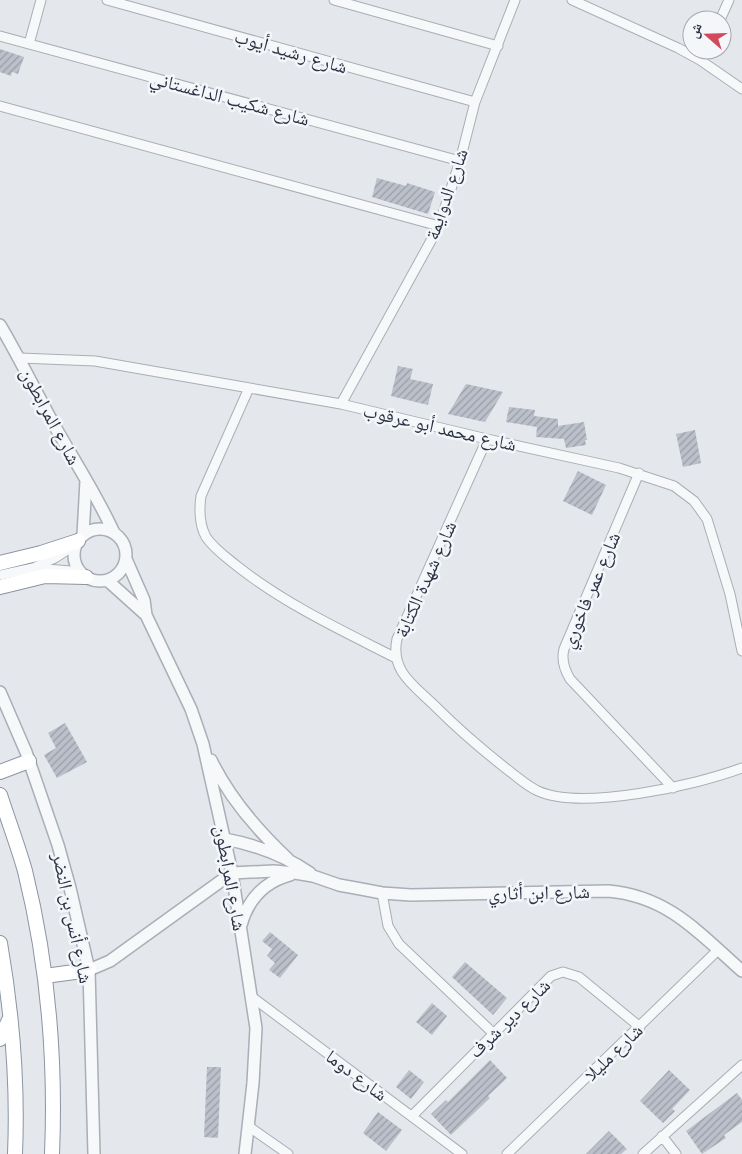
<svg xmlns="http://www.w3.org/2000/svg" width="742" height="1154" font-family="Mulish,'Noto Naskh Arabic',sans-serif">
<defs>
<pattern id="building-hatch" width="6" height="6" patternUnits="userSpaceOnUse" patternTransform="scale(1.25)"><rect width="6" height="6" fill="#bbc0ca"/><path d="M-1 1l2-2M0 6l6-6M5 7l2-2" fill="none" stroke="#989da6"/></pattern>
</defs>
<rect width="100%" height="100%" fill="#e4e7ec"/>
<path fill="url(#building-hatch)" d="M 0,49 L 24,57 L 18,74 L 12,72 L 11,76 L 0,72 Z
M 377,178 L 406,186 L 407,183 L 435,192 L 428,214 L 372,197 Z
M 398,366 L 413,369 L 410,379 L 433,384 L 428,405 L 391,396 Z
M 466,384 L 503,392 L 485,422 L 448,414 Z
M 509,407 L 535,410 L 534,416 L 558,419 L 558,426 L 584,422 L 587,440 L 585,440 L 586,445 L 566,448 L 564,439 L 536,437 L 537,427 L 506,422 Z
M 695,430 L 701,463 L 683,467 L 676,434 Z
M 578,471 L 606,485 L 592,515 L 563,501 Z
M 65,723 L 87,762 L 57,778 L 44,755 L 56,748 L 48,733 Z
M 270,932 L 298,955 L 280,978 L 269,970 L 275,963 L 267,956 L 272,949 L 262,941 Z
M 465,962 L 507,998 L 493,1015 L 452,977 Z
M 432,1003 L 447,1016 L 432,1035 L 416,1022 Z
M 490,1060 L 507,1078 L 488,1096 L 490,1098 L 451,1135 L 431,1114 L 446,1100 L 448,1102 Z
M 207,1067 L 221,1067 L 218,1138 L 204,1137 Z
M 409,1070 L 424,1082 L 411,1099 L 396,1087 Z
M 669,1070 L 690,1090 L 672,1109 L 675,1111 L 663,1123 L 640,1101 Z
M 737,1093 L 742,1100 L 742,1122 L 724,1135 L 726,1138 L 702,1154 L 686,1131 Z
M 378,1112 L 402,1130 L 386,1151 L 363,1133 Z
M 609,1131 L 627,1149 L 621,1154 L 586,1154 Z"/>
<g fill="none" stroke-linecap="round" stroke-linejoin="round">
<defs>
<path id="minor" d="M 107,0 L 475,102
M 334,0 L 498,46
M 572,0 L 678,48 L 700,60 L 742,89
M 720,20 L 729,0
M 0,36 L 460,161
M 29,44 L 41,0
M 700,60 L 705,50
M 0,106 L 439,226
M 20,358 L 95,361 L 341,404 L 487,439 L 619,468 L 674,486 L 694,501 L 707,519 L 730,594 L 742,651
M 249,388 L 201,496 C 199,510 199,524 206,537 C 214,549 226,557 237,566 C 285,604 341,630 396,658
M 341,404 L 439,226 L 460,161 L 475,102 L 515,0
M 487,439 L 397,639 C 390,672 415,686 436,707 C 460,731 486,753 513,774 C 521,780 529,787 538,791 C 582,811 697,785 742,768
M 639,473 L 564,649 C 561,660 564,669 570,679 L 673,788
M 35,567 L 55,558 L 72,547
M 0,575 L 33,568 L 71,571
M 382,893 L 388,926 L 399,944 L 493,1033
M 252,997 L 462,1154
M 412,1116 L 551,976 L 563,972 L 579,977 L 640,1027
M 248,1126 L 288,1154
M 662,1136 L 676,1154
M 507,1154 L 718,950
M 643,1154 L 742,1065"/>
<path id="tertiary" d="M 0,325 C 19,357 35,390 53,423 C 73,459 97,495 114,533
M74 555a26 26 0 1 1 52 0a26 26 0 1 1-52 0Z
M 83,535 L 86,481
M 126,559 L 144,600 L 146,615 L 191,709 L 203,744 L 232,873 L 256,1028 L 253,1083 L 245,1154
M 107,580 L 146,615
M 0,692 L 26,752 L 58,845 L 70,888 L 89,970 L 94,1154
M 211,760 C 230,799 257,830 288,859
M 225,839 C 256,845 284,855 310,873
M 241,925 C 248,900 264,882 290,875
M 89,970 L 110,961 L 232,873 L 274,871 L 295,873 L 313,876 L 339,885 L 361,889 L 382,893 L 411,895 L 608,891 C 668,896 699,933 742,971"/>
<path id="trunk" d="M 0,563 L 41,553 L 78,541
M 0,587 L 45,576 L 86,577
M 0,772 L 29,761
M 0,795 C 8,820 18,846 25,871 C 48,964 56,1058 52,1154
M 0,943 C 12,1012 18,1083 15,1154
M 45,976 L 89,970
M 0,1039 L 10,1018"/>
</defs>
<use href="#minor" stroke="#a9aeb7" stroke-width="11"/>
<use href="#tertiary" stroke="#a9aeb7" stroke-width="14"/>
<use href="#trunk" stroke="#8b94a3" stroke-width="16"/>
<use href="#minor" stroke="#f7f8fa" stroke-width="9"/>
<use href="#tertiary" stroke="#f7f8fa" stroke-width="11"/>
<use href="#trunk" stroke="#fff" stroke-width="14"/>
</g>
<g text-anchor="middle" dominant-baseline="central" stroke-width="5" stroke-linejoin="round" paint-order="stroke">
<g font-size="19" fill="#2b3445" stroke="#f4f6f9">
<text transform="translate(291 51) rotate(16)">شارع رشيد أيوب</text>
<text transform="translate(230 98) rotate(15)">شارع شكيب الداغستاني</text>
<text transform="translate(446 194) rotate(-71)">شارع الدوايمة</text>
<text transform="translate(51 416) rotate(62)">شارع المرابطون</text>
<text transform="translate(440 427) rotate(13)">شارع محمد أبو عرقوب</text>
<text transform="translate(425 579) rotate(-66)">شارع شهدة الكتابة</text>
<text transform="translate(590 590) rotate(-67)">شارع عمر فاخوري</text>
<text transform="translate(231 878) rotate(80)">شارع المرابطون</text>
<text transform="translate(539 892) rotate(-1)">شارع ابن أثاري</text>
<text transform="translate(73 918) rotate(78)">شارع أنس بن النضر</text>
<text transform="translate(509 1018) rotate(-44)">شارع دير شرف</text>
<text transform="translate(613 1052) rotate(-44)">شارع مليلا</text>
<text transform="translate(357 1075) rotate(37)">شارع دوما</text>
</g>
</g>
<g transform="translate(707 35) rotate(290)"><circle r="24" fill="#f4f6f9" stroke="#a4a8b1"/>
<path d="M0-4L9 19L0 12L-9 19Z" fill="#d1495b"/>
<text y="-8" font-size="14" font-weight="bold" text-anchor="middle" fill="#2b3445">ش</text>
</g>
</svg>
